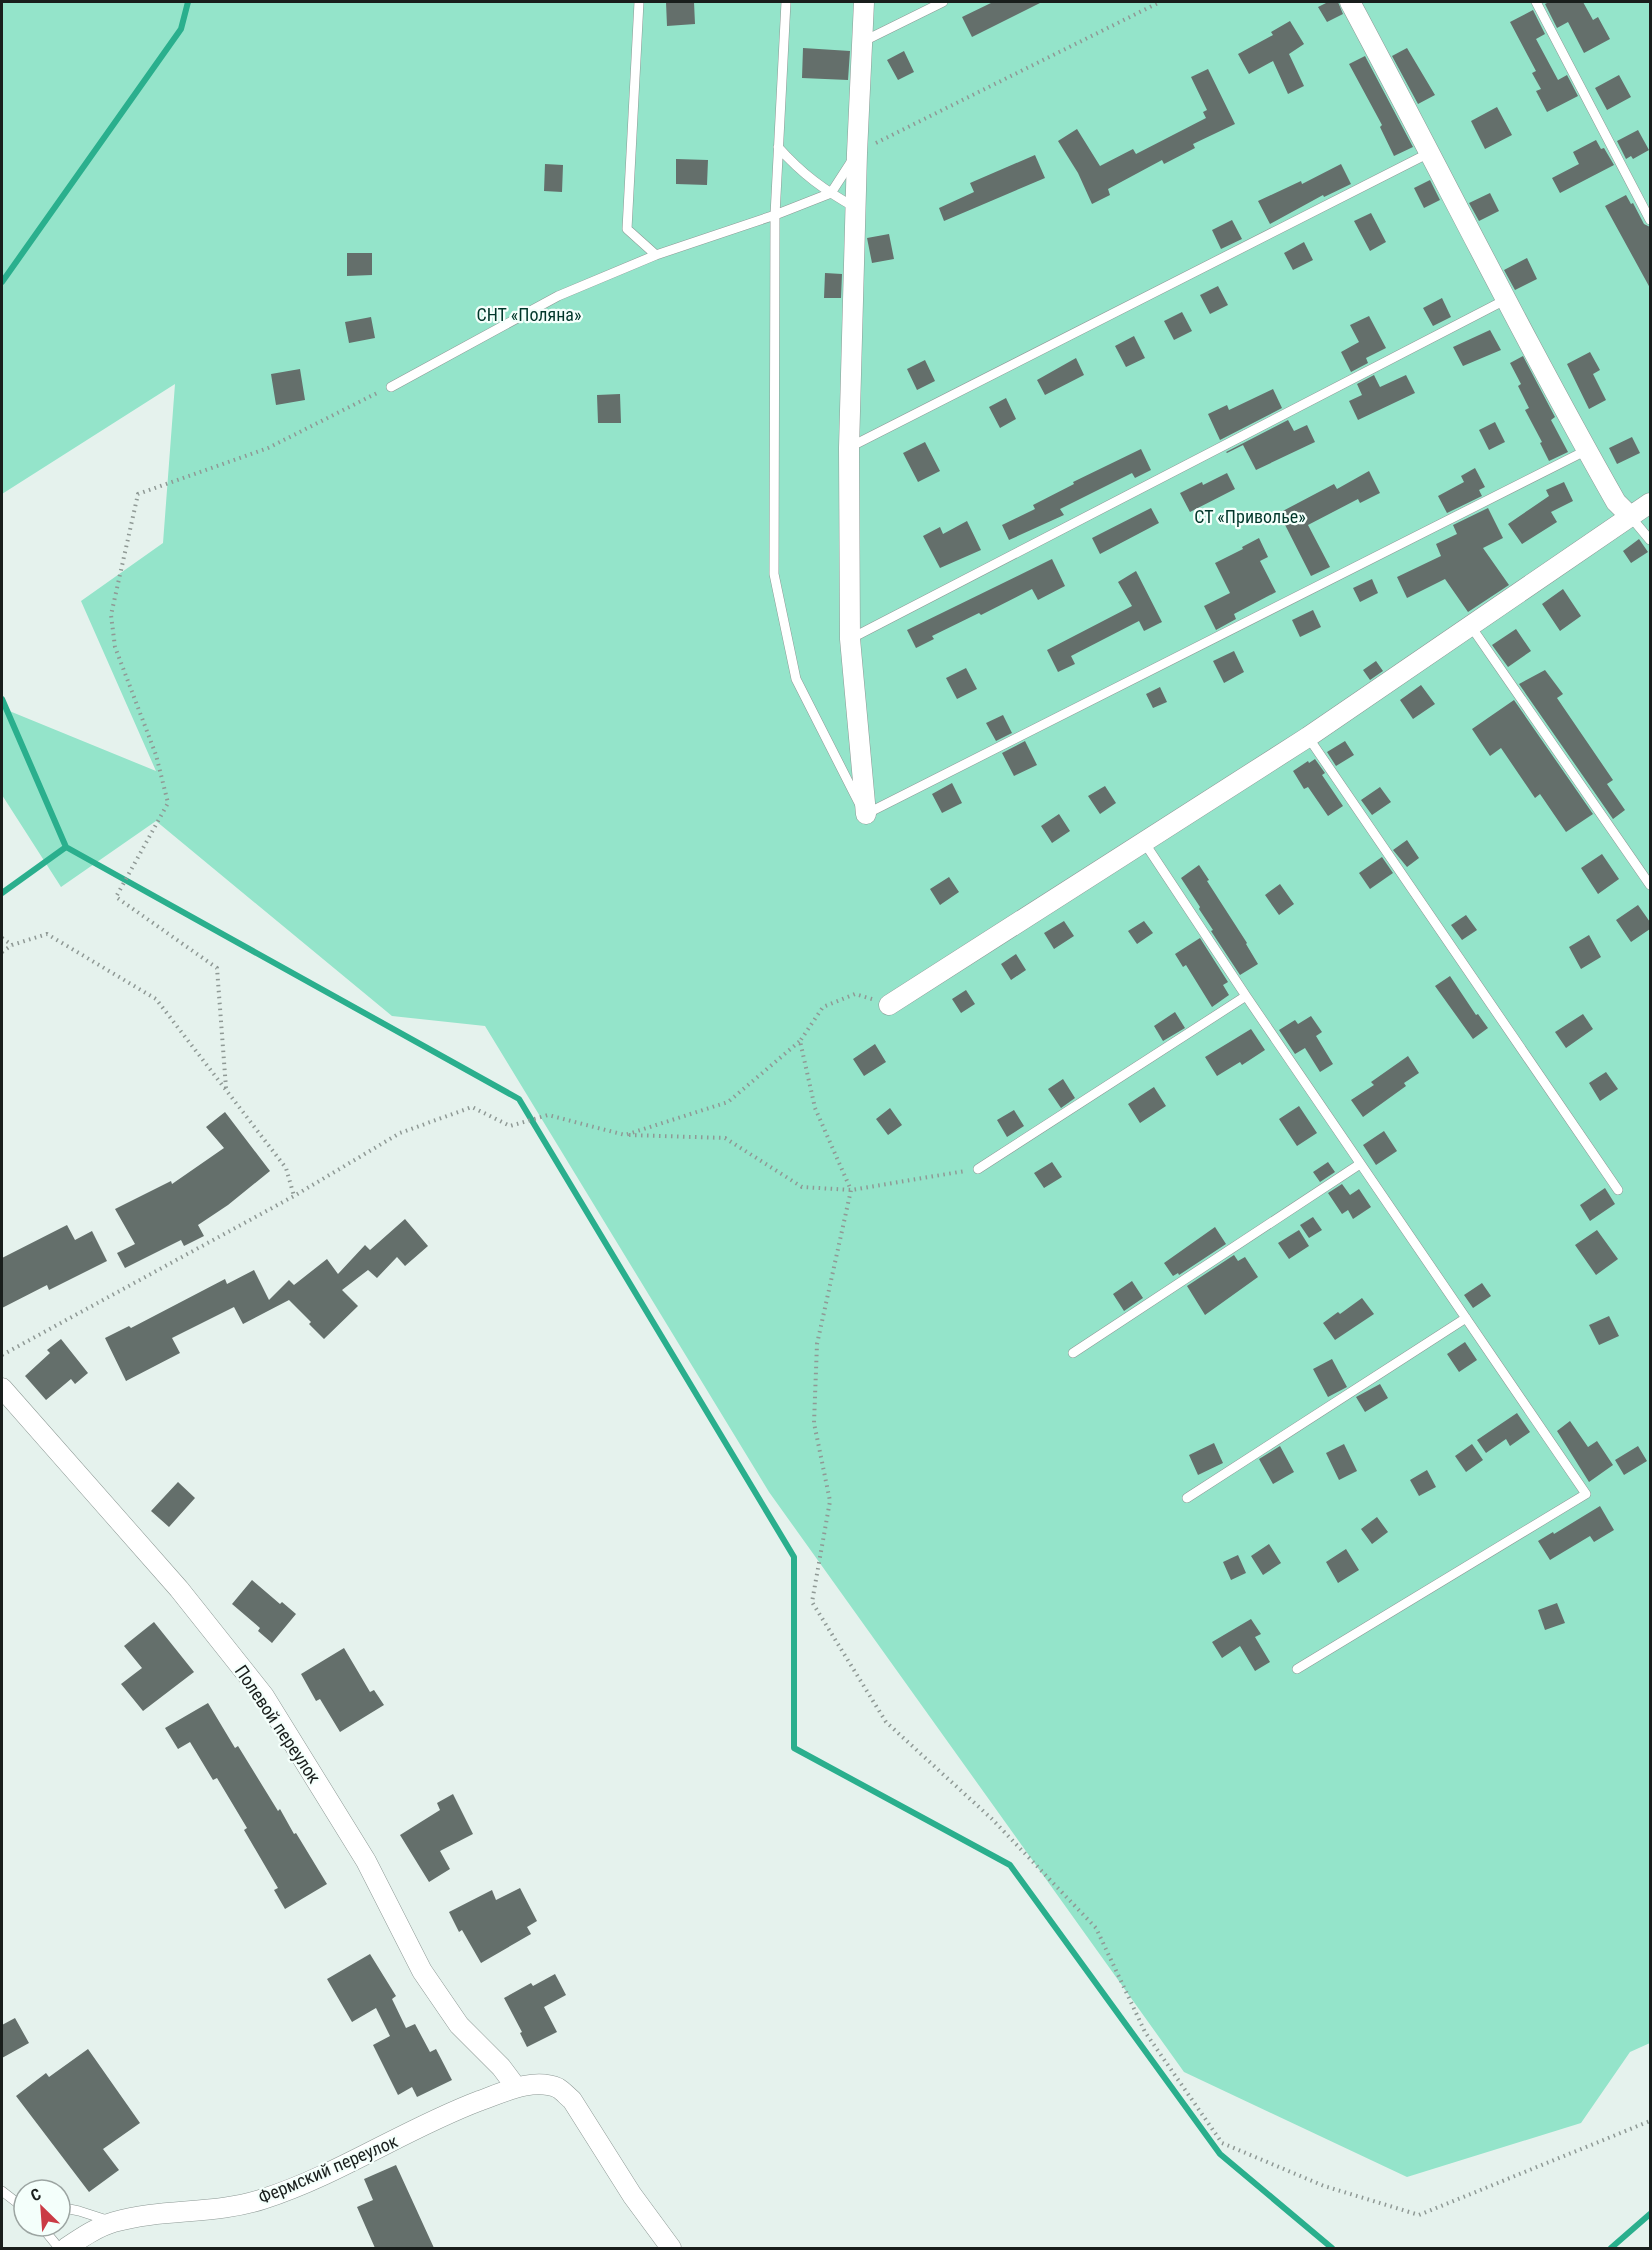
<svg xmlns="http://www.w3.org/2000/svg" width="1652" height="2250" font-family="'Roboto Condensed',sans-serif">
<rect width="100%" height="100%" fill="#e5f2ed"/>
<path fill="#94e4ca" d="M 2,2 L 1650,2 L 1650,2043 L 1630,2052 L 1581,2123 L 1407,2177 L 1184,2072 L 769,1492 L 485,1026 L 392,1016 L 156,821 L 61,887 L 2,795 L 2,708 L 156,771 L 81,601 L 163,543 L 175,384 L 2,494 Z"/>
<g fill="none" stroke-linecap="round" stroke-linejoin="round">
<path stroke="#2aaf8d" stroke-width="6" d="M 2,282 L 181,29 L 188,2
M 2,699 L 66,847 L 519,1099 L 794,1557 L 794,1748 L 1010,1865 L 1220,2154 L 1332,2248
M 2,893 L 66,847
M 1611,2248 L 1650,2214"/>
</g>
<path fill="#646f6b" d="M 666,2 L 694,2 L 695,24 L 667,26 Z
M 993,2 L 1042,2 L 972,37 L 962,17 Z
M 1328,2 L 1338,2 L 1343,14 L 1327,22 L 1318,7 Z
M 1549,2 L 1583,2 L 1593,20 L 1598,17 L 1610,39 L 1584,53 L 1568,22 L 1557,28 L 1545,4 Z
M 1533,10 L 1545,34 L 1536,39 L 1558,80 L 1567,75 L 1578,96 L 1547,112 L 1536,91 L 1541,89 L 1532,73 L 1536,71 L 1510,22 Z
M 1290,21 L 1304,44 L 1289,54 L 1304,86 L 1288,94 L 1273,61 L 1249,74 L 1238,54 L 1273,35 L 1271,32 Z
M 803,48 L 850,51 L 848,80 L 802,78 Z
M 1407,48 L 1435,95 L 1418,104 L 1392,56 Z
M 904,51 L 914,72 L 898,80 L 887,60 Z
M 1365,56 L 1413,147 L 1394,156 L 1380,127 L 1382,125 L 1349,64 Z
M 1208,69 L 1235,124 L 1193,144 L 1195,148 L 1164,164 L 1162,160 L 1108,189 L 1110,195 L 1092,204 L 1078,173 L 1058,141 L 1077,129 L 1100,166 L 1133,149 L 1136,154 L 1206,118 L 1203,112 L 1207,110 L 1191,77 Z
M 1619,75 L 1631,97 L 1607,110 L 1595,88 Z
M 1497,107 L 1512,135 L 1485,149 L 1471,121 Z
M 1638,130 L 1649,150 L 1633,159 L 1631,156 L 1626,159 L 1617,141 Z
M 1596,140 L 1601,149 L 1604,148 L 1614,165 L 1560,193 L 1552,178 L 1579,164 L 1573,152 Z
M 1035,155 L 1045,178 L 944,221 L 939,208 L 974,192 L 970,183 Z
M 676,159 L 708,160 L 707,185 L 676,184 Z
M 545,164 L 563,165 L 562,192 L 544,191 Z
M 1341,164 L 1351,184 L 1324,197 L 1323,195 L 1270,224 L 1258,201 L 1301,181 L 1302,184 Z
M 1430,180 L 1440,200 L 1424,208 L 1414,188 Z
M 1490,193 L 1499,211 L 1479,221 L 1469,203 Z
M 1626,195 L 1631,204 L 1633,203 L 1644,224 L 1650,227 L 1650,288 L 1605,206 Z
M 1371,213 L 1386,242 L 1370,251 L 1354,221 Z
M 1232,220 L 1242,239 L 1221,249 L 1212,230 Z
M 889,234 L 894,259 L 872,263 L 867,238 Z
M 1304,242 L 1313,260 L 1293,270 L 1284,253 Z
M 347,253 L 372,253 L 372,275 L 347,276 Z
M 1527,258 L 1537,279 L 1515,290 L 1504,270 Z
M 825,273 L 842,274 L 841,298 L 824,298 Z
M 1218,286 L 1228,305 L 1210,314 L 1200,295 Z
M 1442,298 L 1451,317 L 1433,326 L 1423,308 Z
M 1182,312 L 1192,331 L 1174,340 L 1164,321 Z
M 1369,316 L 1386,348 L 1366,358 L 1368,363 L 1351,372 L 1341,352 L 1359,342 L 1350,325 Z
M 371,317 L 375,338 L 349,343 L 345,322 Z
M 1490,330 L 1501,350 L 1463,366 L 1453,347 Z
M 1134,336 L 1145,358 L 1126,367 L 1115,346 Z
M 1590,352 L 1600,370 L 1593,374 L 1606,400 L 1589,409 L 1567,364 Z
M 1523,356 L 1555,417 L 1551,420 L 1568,452 L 1549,461 L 1540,443 L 1542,442 L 1525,410 L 1529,408 L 1518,386 L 1521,384 L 1510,363 Z
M 1076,358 L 1084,375 L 1045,395 L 1037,380 Z
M 925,360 L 935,381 L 917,390 L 907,369 Z
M 300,369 L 305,400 L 276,405 L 271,374 Z
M 1374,375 L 1380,387 L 1406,375 L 1415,393 L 1358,420 L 1349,401 L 1362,395 L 1357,384 Z
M 1273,389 L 1282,408 L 1220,440 L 1208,414 L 1227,405 L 1229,410 Z
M 620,394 L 621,423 L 598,423 L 597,395 Z
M 1006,398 L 1016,419 L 1000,428 L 989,407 Z
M 1288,420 L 1294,431 L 1307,425 L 1315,442 L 1256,470 L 1243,445 L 1227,453 L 1226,452 Z
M 1495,422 L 1505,442 L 1489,450 L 1479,430 Z
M 1632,437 L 1640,453 L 1617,464 L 1609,448 Z
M 925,442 L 940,471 L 918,482 L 903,453 Z
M 1141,449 L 1151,470 L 1135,478 L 1132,473 L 1060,509 L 1064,515 L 1009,540 L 1002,525 L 1035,509 L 1033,505 L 1074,484 L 1073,482 Z
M 1475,468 L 1485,487 L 1479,490 L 1482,496 L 1447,513 L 1438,496 L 1464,482 L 1461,476 Z
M 1369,471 L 1380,493 L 1360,503 L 1358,499 L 1308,525 L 1330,567 L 1311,576 L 1279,513 L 1334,484 L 1337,489 Z
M 1227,473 L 1235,489 L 1190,512 L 1180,493 L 1202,482 L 1203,485 Z
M 1564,482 L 1573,501 L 1551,512 L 1557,522 L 1522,544 L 1508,524 L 1549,496 L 1546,490 Z
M 1151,508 L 1159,523 L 1100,554 L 1092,538 Z
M 1488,508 L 1503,538 L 1483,548 L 1509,585 L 1468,612 L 1445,579 L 1407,598 L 1397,577 L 1441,556 L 1436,544 L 1457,534 L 1453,525 Z
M 967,521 L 981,550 L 940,568 L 923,536 L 940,527 L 943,534 Z
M 1259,538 L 1268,557 L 1260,561 L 1276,592 L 1234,614 L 1236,619 L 1216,630 L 1204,606 L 1230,593 L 1215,563 L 1243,549 L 1242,547 Z
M 1639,539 L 1648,552 L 1631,563 L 1623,551 Z
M 1052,559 L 1065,586 L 1038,600 L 1032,589 L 981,615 L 979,613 L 932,636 L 934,639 L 916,648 L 907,630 Z
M 1136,571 L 1162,622 L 1144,631 L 1139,621 L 1071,656 L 1075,664 L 1058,672 L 1047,650 L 1132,606 L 1118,582 Z
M 1372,579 L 1378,593 L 1360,602 L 1353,588 Z
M 1563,589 L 1581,616 L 1560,631 L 1542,604 Z
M 1313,610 L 1321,627 L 1300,637 L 1292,620 Z
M 1516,629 L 1531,651 L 1508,667 L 1492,645 Z
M 1234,651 L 1244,672 L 1224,683 L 1213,661 Z
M 1376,661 L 1383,671 L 1370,680 L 1363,670 Z
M 966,668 L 977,689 L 957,699 L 946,678 Z
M 1545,670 L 1563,694 L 1557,698 L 1613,780 L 1607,784 L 1625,810 L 1613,819 L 1519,684 Z
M 1421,685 L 1435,704 L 1413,719 L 1400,700 Z
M 1160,687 L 1167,702 L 1153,708 L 1146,694 Z
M 1514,700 L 1593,814 L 1566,832 L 1540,794 L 1535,798 L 1501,748 L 1490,756 L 1472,729 Z
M 1003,715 L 1012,733 L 996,741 L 986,723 Z
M 1025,741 L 1037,765 L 1014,776 L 1002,753 Z
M 1345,741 L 1354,755 L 1336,766 L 1327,752 Z
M 1315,759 L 1325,773 L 1322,775 L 1343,806 L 1328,816 L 1308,787 L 1304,789 L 1293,771 L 1308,761 L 1309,763 Z
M 952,783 L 962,803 L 942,813 L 932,794 Z
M 1105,786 L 1116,803 L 1100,814 L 1088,796 Z
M 1380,787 L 1391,802 L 1372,815 L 1361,800 Z
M 1059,814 L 1070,831 L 1052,843 L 1041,826 Z
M 1407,840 L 1419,858 L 1407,867 L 1393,850 Z
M 1602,854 L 1619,879 L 1598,894 L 1581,868 Z
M 1382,857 L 1393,873 L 1370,889 L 1359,873 Z
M 1199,865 L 1209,880 L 1207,881 L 1247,943 L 1246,944 L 1258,964 L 1240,975 L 1211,931 L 1213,930 L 1199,909 L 1200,907 L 1181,878 Z
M 949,877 L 959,892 L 940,905 L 930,889 Z
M 1280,884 L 1294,904 L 1279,915 L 1265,895 Z
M 1638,905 L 1650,922 L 1650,929 L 1631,942 L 1616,920 Z
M 1466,915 L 1477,930 L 1462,940 L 1451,925 Z
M 1064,921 L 1074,936 L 1054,949 L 1044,933 Z
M 1144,921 L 1153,933 L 1137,944 L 1128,931 Z
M 1589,935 L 1601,957 L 1581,969 L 1569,947 Z
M 1200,938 L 1228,982 L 1223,985 L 1229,995 L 1212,1007 L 1186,965 L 1183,967 L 1175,954 Z
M 1016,954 L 1026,970 L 1011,980 L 1001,964 Z
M 1450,976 L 1476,1015 L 1478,1014 L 1488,1028 L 1473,1039 L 1435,986 Z
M 966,990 L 975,1004 L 961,1013 L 952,999 Z
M 1175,1012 L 1185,1028 L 1163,1041 L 1154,1026 Z
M 1583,1014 L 1593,1029 L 1566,1048 L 1555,1032 Z
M 1311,1016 L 1322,1032 L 1316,1036 L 1333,1064 L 1320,1072 L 1305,1048 L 1295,1054 L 1279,1030 L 1295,1020 L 1298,1024 Z
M 1251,1029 L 1265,1050 L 1242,1065 L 1240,1062 L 1217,1076 L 1205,1057 Z
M 875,1044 L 886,1062 L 864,1076 L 853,1059 Z
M 1408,1056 L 1419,1073 L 1404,1083 L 1406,1086 L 1363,1117 L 1351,1100 L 1374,1085 L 1371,1082 Z
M 1606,1072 L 1618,1089 L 1600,1101 L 1589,1083 Z
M 1063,1079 L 1075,1098 L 1061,1108 L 1048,1089 Z
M 1154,1087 L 1166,1106 L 1140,1123 L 1128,1104 Z
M 1299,1106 L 1317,1133 L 1297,1146 L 1279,1119 Z
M 890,1108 L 902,1125 L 888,1135 L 876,1119 Z
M 1014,1110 L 1024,1126 L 1007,1137 L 997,1120 Z
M 225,1112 L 270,1171 L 228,1205 L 198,1225 L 204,1236 L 184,1246 L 181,1240 L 125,1268 L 117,1253 L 135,1244 L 115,1209 L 171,1181 L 172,1184 L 224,1148 L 206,1127 Z
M 1384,1131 L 1397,1151 L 1376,1165 L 1363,1145 Z
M 1052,1162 L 1062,1177 L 1044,1188 L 1034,1173 Z
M 1328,1162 L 1335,1172 L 1320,1182 L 1313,1172 Z
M 1342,1184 L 1350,1195 L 1359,1189 L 1371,1207 L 1353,1219 L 1348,1210 L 1342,1214 L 1328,1193 Z
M 1605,1188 L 1615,1204 L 1590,1221 L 1580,1205 Z
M 1313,1217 L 1322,1230 L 1309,1238 L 1300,1225 Z
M 405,1219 L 428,1246 L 405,1266 L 397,1257 L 377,1278 L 368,1270 L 342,1290 L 358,1306 L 324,1339 L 309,1324 L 311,1322 L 289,1300 L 243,1324 L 234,1307 L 172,1338 L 180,1353 L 126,1381 L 105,1338 L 129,1326 L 131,1328 L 225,1279 L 227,1284 L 254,1270 L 269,1300 L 289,1280 L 294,1285 L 327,1259 L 338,1274 L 365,1245 L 370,1250 Z
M 67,1225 L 75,1240 L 92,1231 L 107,1261 L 49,1290 L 47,1285 L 2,1308 L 2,1258 Z
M 1215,1227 L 1226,1244 L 1179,1275 L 1178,1273 L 1173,1276 L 1164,1263 Z
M 1299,1230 L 1309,1246 L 1289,1259 L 1278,1243 Z
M 1597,1230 L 1618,1259 L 1596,1275 L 1575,1245 Z
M 1234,1255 L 1238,1261 L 1245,1257 L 1258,1277 L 1205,1315 L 1187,1286 Z
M 1132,1281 L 1143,1298 L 1124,1311 L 1113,1294 Z
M 1482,1283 L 1491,1296 L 1473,1308 L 1464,1295 Z
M 1362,1298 L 1374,1314 L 1335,1340 L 1323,1323 L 1338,1312 L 1340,1314 Z
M 1609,1316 L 1619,1336 L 1599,1345 L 1589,1325 Z
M 61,1339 L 88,1373 L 75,1384 L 71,1379 L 46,1400 L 25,1376 L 50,1353 L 47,1350 Z
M 1465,1342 L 1477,1360 L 1459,1372 L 1447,1354 Z
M 1332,1359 L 1347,1387 L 1328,1397 L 1313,1369 Z
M 1380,1384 L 1388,1398 L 1365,1412 L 1356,1397 Z
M 1517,1413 L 1530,1432 L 1510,1446 L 1506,1439 L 1486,1453 L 1477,1440 Z
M 1570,1421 L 1588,1447 L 1597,1441 L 1613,1465 L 1589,1482 L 1557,1431 Z
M 1214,1443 L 1223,1463 L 1198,1475 L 1189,1455 Z
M 1344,1444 L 1357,1471 L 1339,1480 L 1326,1453 Z
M 1472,1444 L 1483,1460 L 1466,1472 L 1455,1456 Z
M 1280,1446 L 1294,1472 L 1273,1484 L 1259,1459 Z
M 1638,1446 L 1647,1461 L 1624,1475 L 1615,1460 Z
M 1427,1470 L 1436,1487 L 1419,1496 L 1410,1480 Z
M 178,1482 L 195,1498 L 169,1527 L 151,1511 Z
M 1600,1506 L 1614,1530 L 1594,1542 L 1590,1536 L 1550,1560 L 1538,1541 L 1553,1532 L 1554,1534 Z
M 1377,1517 L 1388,1532 L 1372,1544 L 1361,1529 Z
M 1269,1544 L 1281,1563 L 1263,1575 L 1251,1556 Z
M 1346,1549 L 1359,1570 L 1338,1583 L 1326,1562 Z
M 1238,1555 L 1246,1573 L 1231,1580 L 1223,1562 Z
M 252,1580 L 280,1604 L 282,1602 L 296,1614 L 272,1643 L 258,1631 L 260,1628 L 232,1604 Z
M 1557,1603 L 1565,1623 L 1545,1630 L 1538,1610 Z
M 1251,1619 L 1261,1634 L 1255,1637 L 1270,1662 L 1255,1671 L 1240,1646 L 1222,1658 L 1212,1642 Z
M 154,1622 L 194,1672 L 143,1711 L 121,1684 L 142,1668 L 124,1646 Z
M 344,1648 L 370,1692 L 374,1690 L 384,1705 L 340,1732 L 320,1699 L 316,1701 L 301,1674 Z
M 208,1703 L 235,1748 L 238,1746 L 278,1811 L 280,1809 L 294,1834 L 296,1833 L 327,1884 L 285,1909 L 274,1890 L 278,1888 L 244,1830 L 247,1828 L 217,1778 L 213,1780 L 190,1742 L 178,1749 L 165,1728 Z
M 453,1794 L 473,1834 L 440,1851 L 450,1869 L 429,1882 L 400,1835 L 440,1810 L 437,1803 Z
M 520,1888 L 537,1921 L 527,1927 L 531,1934 L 481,1963 L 462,1930 L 459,1932 L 449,1912 L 492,1890 L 496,1900 Z
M 370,1954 L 396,1996 L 392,1999 L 406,2028 L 415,2024 L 430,2052 L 436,2049 L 452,2080 L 417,2097 L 412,2087 L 398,2095 L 373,2045 L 390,2036 L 376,2008 L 352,2022 L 327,1979 Z
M 555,1974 L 566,1995 L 544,2007 L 557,2032 L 527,2047 L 520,2033 L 522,2032 L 504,1998 L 531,1983 L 533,1986 Z
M 15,2018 L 29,2043 L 2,2058 L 2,2025 Z
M 88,2049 L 140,2123 L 103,2149 L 119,2170 L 89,2192 L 16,2096 L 46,2073 L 49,2077 Z
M 396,2165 L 434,2248 L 375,2248 L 357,2207 L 373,2200 L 364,2179 Z"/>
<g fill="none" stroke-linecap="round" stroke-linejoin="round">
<defs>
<path id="lane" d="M 639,2 L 627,229 L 656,255
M 786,2 L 775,215 L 774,574 L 796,679 L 859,803
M 1536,2 L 1650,220
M 862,42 L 943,2
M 778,147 C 802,174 824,190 856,208
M 391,387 L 558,296 L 656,255 L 775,215 L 831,193 L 853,159
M 850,447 L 1431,152
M 1630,516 L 1650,540
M 1470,625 L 1650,885
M 850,639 L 1505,300
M 1308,737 L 1618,1190
M 866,814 L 1587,450
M 1246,996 L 1586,1494 L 1297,1669
M 978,1169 L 1246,996 L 1144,842
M 1073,1353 L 1360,1164
M 1187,1498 L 1466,1318
M 2,2191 L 24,2208
M 60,2207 L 79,2211 L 110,2221
M 41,2226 L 59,2248"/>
<path id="street" d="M 864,2 L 857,153 L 849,448 L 850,639 L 866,814
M 1350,2 C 1439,168 1523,338 1616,502 L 1630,516
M 889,1005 L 1308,737 L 1650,503
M 2,1388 L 179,1589 L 264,1696 L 366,1861 L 422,1971 L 459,2025 L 501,2067 L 516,2087
M 66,2248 C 81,2238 97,2227 114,2222 C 163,2208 215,2215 263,2199 C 338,2175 405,2129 479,2101 C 502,2093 533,2077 558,2088 C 563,2091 567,2096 572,2100 L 632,2195 L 671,2248"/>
</defs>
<use href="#lane" stroke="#8d9995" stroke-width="10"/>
<use href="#street" stroke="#8d9995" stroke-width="21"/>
<path stroke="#8f9995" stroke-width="4" stroke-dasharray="1.5 4.5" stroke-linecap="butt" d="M 876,143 L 1160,2
M 2,938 L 12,945
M 2,952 L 12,945 L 47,934 L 156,999 L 286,1168 L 294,1196
M 872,999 L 855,994 L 823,1007 L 800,1041 L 815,1108 L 851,1190 L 817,1344 L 814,1423 L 830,1501 L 812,1602 L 886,1722 L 992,1819 L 1096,1928 L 1145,2032 L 1222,2143 L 1324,2186 L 1419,2215 L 1650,2121
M 226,1088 L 217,968 L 116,897 L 168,803 L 156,755 L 115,647 L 111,615 L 138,494 L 268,448 L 379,392
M 629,1135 L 725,1138 L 802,1187 L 851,1190 L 965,1171
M 2,1355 L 294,1196 L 400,1133 L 472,1107 L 510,1126 L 548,1115 L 625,1135 L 728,1102 L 800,1041"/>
<use href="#lane" stroke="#fff" stroke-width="9"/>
<use href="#street" stroke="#fff" stroke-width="20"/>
</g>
<g text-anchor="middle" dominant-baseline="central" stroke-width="4.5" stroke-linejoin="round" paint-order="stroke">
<g font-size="18" fill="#00372a" stroke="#f4fffb">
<text x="529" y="314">СНТ «Поляна»</text>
<text x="1250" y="516">СТ «Приволье»</text>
</g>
<g font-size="18" fill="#191e1c" stroke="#f4fffb">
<text transform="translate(278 1724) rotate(56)">Полевой переулок</text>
<text transform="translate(328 2169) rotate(-23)">Фермский переулок</text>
</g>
</g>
<rect width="1652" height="2250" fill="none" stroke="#191e1c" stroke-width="6"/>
<g transform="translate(42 2208) rotate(335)"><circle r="28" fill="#f4fffb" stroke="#9ca5a2" stroke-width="1.5"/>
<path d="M0-4.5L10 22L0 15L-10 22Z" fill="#ca3b45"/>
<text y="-9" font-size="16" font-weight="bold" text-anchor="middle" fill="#191e1c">С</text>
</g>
</svg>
